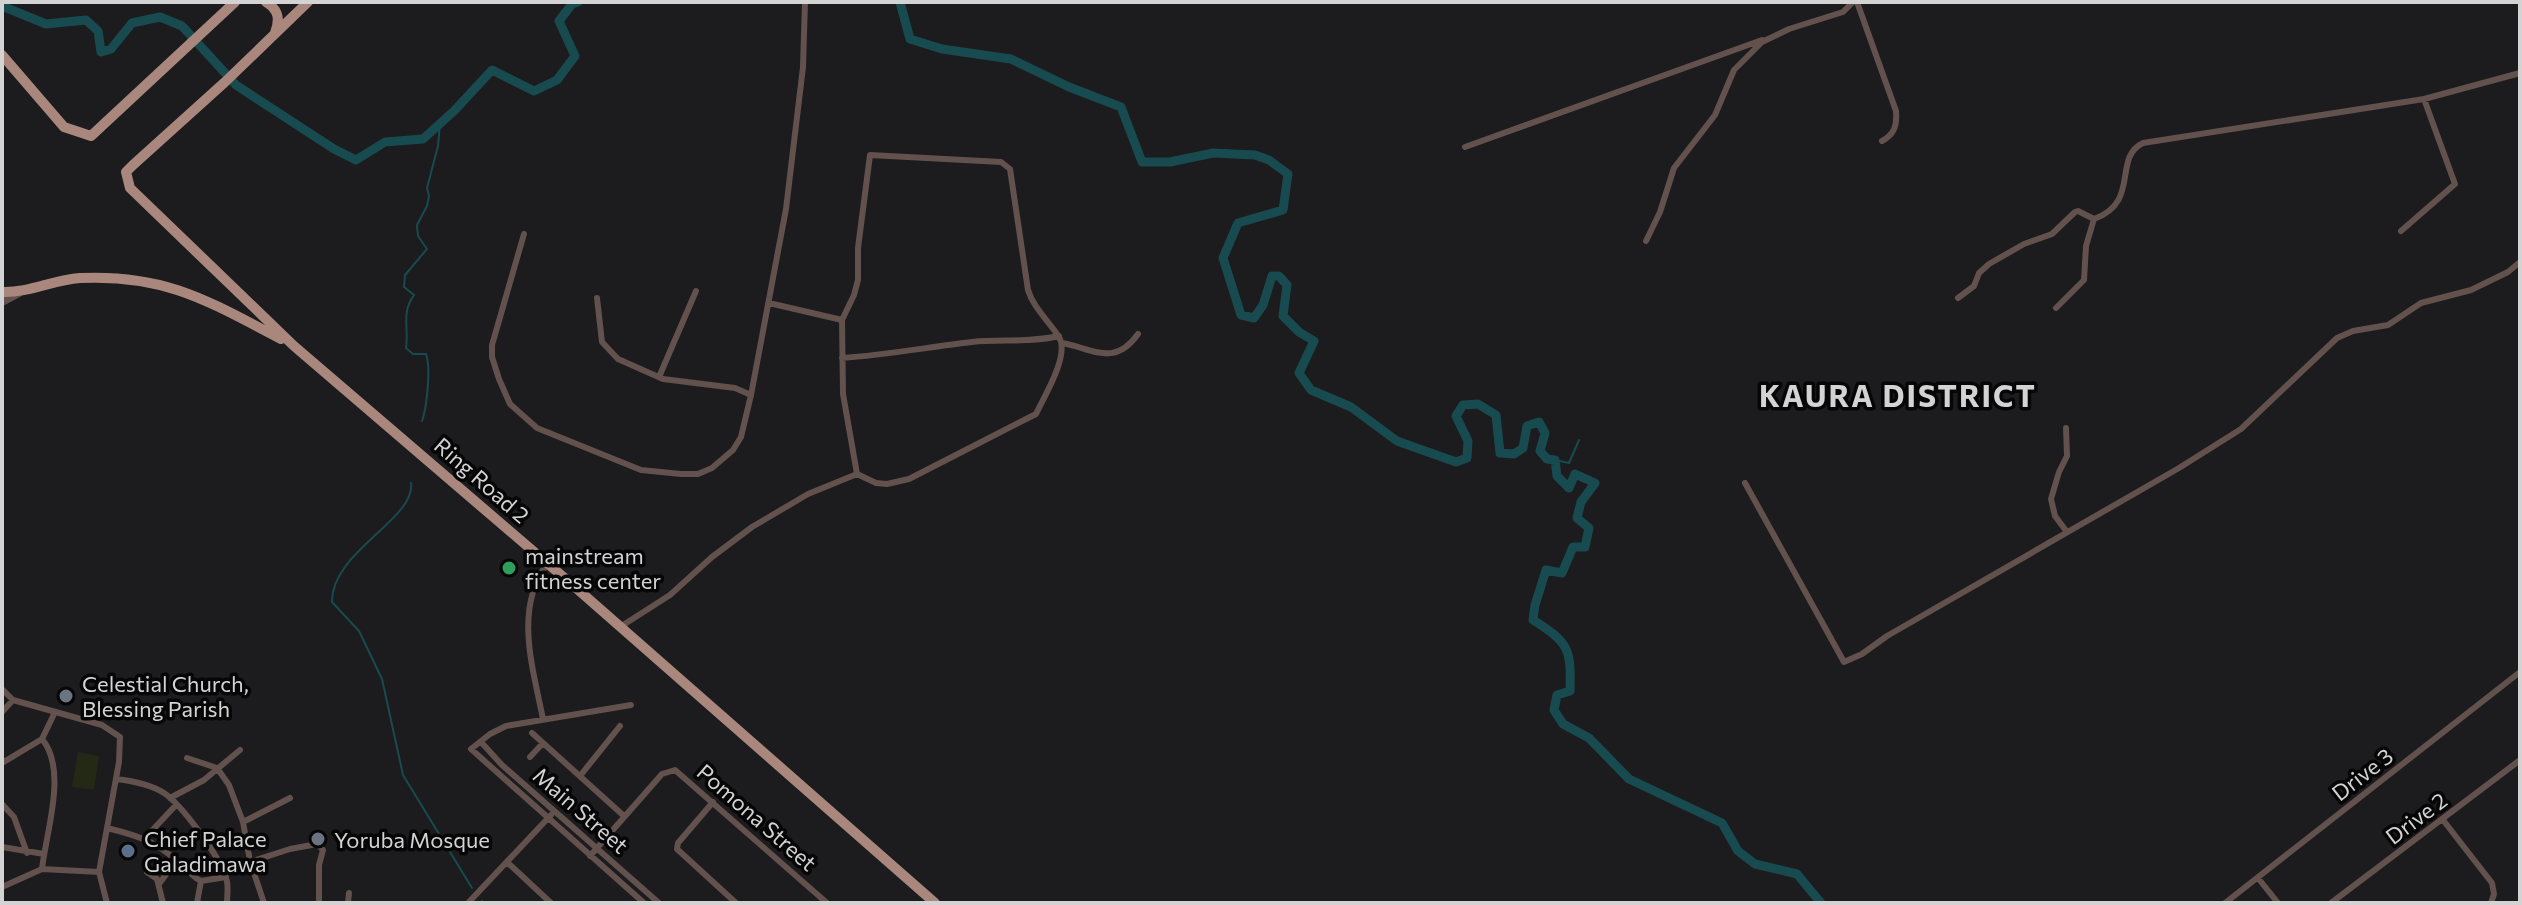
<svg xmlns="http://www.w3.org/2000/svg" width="2522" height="905" font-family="Commissioner,sans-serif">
<rect width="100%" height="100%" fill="#1c1b1d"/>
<path fill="#232915" d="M 78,752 L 99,756 L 94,790 L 72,787 Z"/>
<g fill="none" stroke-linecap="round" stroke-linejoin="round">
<path stroke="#184b4f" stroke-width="2" d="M 422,421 C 427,407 431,367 426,354 L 413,354 L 406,348 C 409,327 401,313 414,295 L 404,287 L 405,275 L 427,249 L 418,236 L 417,225 L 427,206 L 429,196 L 427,188 L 438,146 L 440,124
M 1555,460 L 1569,463 L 1579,440
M 411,483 C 416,519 331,552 332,602 L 359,631 L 382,679 L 403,775 L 472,888
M 482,901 L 484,903"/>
<path stroke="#184b4f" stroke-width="9" d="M 900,2 L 910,39 L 942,49 L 1011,59 L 1069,87 L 1121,107 L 1142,162 L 1170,162 L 1213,153 L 1255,155 L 1269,160 L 1288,174 L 1283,210 L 1238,223 L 1223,258 L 1241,315 L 1254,318 L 1263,305 L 1272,276 L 1279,276 L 1287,285 L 1283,316 L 1299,332 L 1314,341 L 1299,373 L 1311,390 L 1351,407 L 1397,441 L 1456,462 L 1467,458 L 1468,441 L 1456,416 L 1463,405 L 1478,404 L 1496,415 L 1500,453 L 1514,454 L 1523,448 L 1527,426 L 1539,422 L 1545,433 L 1540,451 L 1547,459 L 1555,460 L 1557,476 L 1569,488 L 1575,474 L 1595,483 L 1581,502 L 1577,518 L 1589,528 L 1585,547 L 1573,547 L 1562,573 L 1546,570 L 1535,605 L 1533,620 C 1570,643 1571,650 1570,691 L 1557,695 L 1554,710 L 1563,724 L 1589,738 L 1629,779 L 1722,823 L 1738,851 L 1755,864 L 1797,874 L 1821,903
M 2,6 L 46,24 L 86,20 L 98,31 L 101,52 L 111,49 L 132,23 L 160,17 L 182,26 L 236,85 L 334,149 L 356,160 L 385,142 L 423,139 L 454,111 L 492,70 L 534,91 L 557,80 L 575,56 L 559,21 L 572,4 L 578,2"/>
<path stroke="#62514c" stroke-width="6" d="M 1857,2 L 1896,111 C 1897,125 1895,134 1882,141
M 1465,147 L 1762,40
M 870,155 L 1001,162 L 1010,169 L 1028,290 C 1034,309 1049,321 1059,337 C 1070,355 1044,397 1036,414 L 909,479 L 887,484 L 876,483 L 857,474 L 843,394 L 842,320 L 854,295 L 858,280 L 858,248 Z
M 2401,231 L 2455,184 L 2424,99
M 524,234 L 492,345 L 492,357 L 499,379 L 510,404 L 537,428 L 641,470 L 681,474 L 698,474 L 712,468 L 733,450 L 741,437 L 751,395 L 786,209 L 803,67 L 805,2
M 1646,241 L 1660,212 L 1674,168 L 1715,115 L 1734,70 L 1762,42 L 1789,29 L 1843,12 L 1853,2
M 597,298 L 602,342 L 618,359 L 663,379 L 735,388 L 751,395
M 1958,298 L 1974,286 L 1979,273 L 1989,264 L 2024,244 L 2052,234 L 2075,212 L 2078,211 L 2094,219 C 2141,202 2112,158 2143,143 L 2424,99 L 2520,73
M 769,303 L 842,320
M 2056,308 L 2084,280 L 2086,246 L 2094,219
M 1062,343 C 1092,348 1114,368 1138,334
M 842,358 C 886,355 929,347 972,342 C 1001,339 1030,343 1059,336
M 659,377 L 696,291
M 2066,428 L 2067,456 L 2059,472 L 2051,499 L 2055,516 L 2067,532
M 1745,483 L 1844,662 L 1862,654 L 1887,636 L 2179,468 L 2241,429 L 2337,338 L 2353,331 L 2388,325 L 2421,303 L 2471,290 L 2508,272 L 2520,262
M 620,627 L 670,595 L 712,557 L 752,527 L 808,494 L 857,474
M 2,689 L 13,700 L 102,725 L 120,737 L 119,762 L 99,872 L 107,903
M 631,705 L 506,726 L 490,734 L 471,749 L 644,903
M 2,712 L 13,700
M 543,719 C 533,668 514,611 546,565
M 532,733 L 624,816
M 42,739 C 68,770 46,832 42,869
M 481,742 L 502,765 L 659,903
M 530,757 L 543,743
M 187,758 L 217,768 L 229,785 L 243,822 L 250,861 L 264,903
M 2,763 L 42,739 L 55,712
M 580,776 L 620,726
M 116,779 C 133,781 150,784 164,793 C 182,805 220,857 226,878 C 229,885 227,895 227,903
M 170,798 L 204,780 L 240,750
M 713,802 L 678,843 L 677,849 L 736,903
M 2,804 L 14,817 L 27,853
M 2443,820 L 2492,883 L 2494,894 L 2491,903
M 243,822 L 290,798
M 107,828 C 153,839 162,846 196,878 L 201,881 L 226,877
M 146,837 L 176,805
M 2,847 L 44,854
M 590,856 L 662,774 L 675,770 L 827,903
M 508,863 L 551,903
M 222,871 L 290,849 L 317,844 L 323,850 L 319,865 L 319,903
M 147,872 L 157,879 L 163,903
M 2258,878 L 2278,903
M 159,884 L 176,861
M 2,887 L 42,869 L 99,872
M 197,903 L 201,881
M 348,903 L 349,893
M 468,903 L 551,815
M 2225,903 L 2520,672
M 2331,903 L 2520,760"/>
<path stroke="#62514c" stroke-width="8" d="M 2,302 L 19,293"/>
<path stroke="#a9877d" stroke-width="10" d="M 266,2 C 279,10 280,19 275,33
M 308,2 L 225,82 L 133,165 L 126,172 L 130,188 L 294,346 L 575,587 L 935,903
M 2,55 L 64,127 L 91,136 L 235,2
M 2,292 C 29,293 52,280 80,278 C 166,274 208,301 281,339"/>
</g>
<circle fill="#2e9e5b" stroke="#070607" stroke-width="3" cx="509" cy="568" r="8"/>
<g fill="#6b7280" stroke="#070607" stroke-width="3">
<circle cx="66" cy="696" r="8"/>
<circle cx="318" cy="839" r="8"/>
</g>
<circle fill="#5c6f8a" stroke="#070607" stroke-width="3" cx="128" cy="851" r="8"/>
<g text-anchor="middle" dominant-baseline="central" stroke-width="7" stroke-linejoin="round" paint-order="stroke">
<g font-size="22" fill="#d4d3d4" stroke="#070607">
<text transform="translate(482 480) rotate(41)">Ring Road 2</text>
<text transform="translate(2362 774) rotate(-38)">Drive 3</text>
<text transform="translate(581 810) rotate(41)">Main Street</text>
<text transform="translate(757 817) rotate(41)">Pomona Street</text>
<text transform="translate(2416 818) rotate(-37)">Drive 2</text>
</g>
<g font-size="22" fill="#d4d3d4" stroke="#070607" text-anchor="start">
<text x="525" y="555">mainstream<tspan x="525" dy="25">fitness center</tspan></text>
<text x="82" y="683">Celestial Church,<tspan x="82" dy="25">Blessing Parish</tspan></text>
<text x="144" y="838">Chief Palace<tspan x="144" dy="25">Galadimawa</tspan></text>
<text x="334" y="839">Yoruba Mosque</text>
</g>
<g font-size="30" font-weight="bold" letter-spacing="2" fill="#d4d3d4" stroke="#070607">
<text x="1898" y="394">KAURA DISTRICT</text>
</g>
</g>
<rect width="2522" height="905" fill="none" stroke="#d4d3d4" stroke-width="8"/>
</svg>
